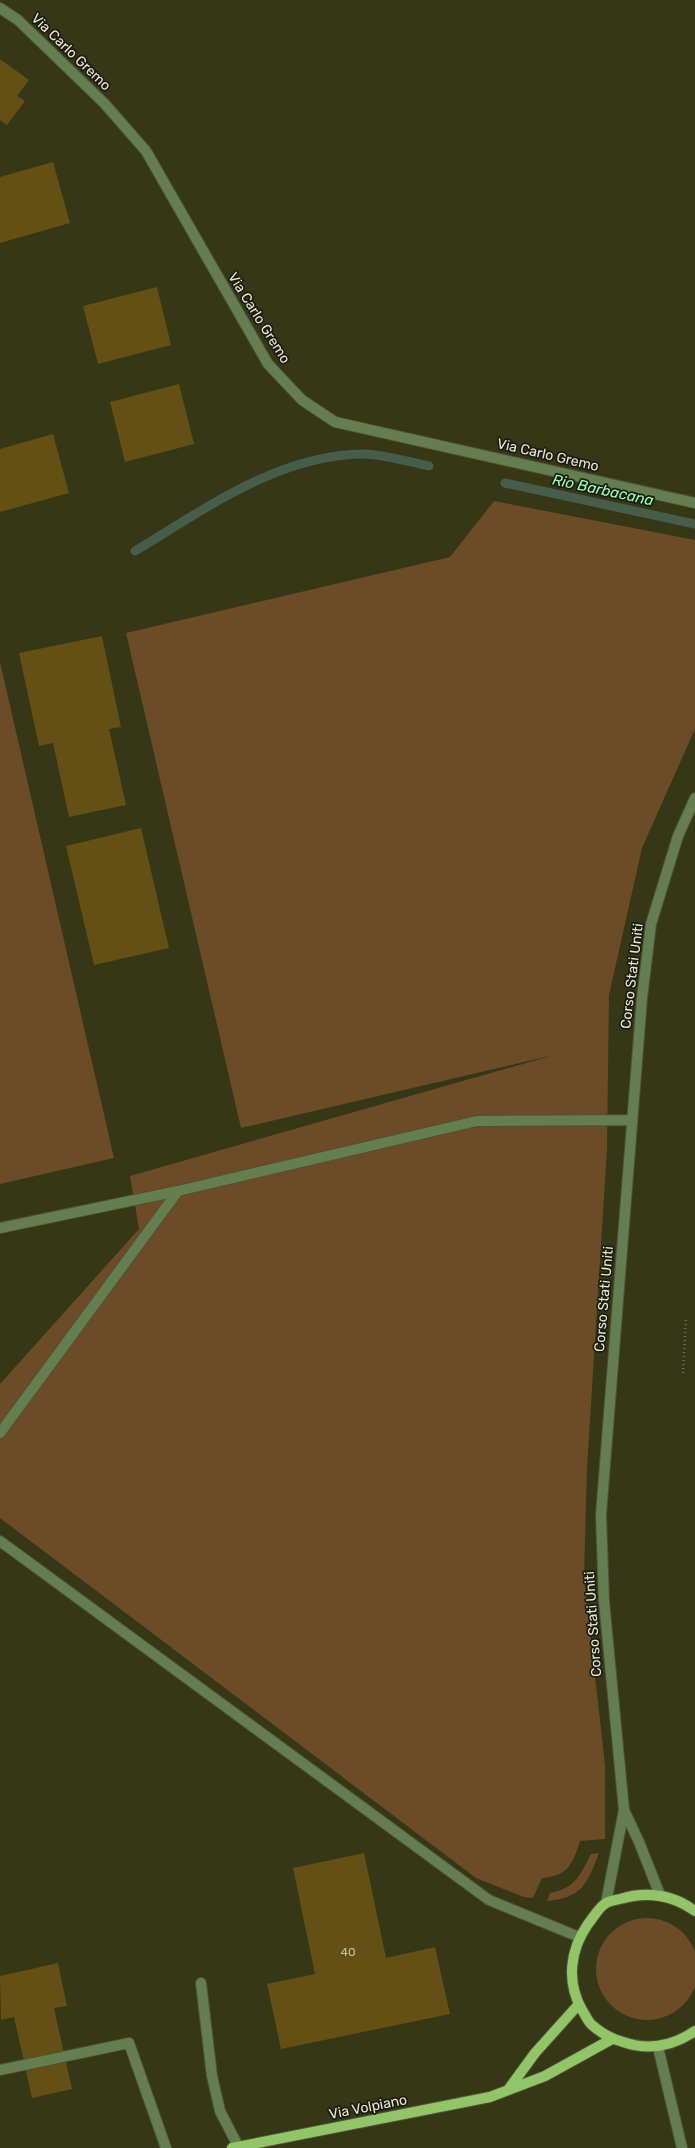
<svg xmlns="http://www.w3.org/2000/svg" width="695" height="2148" font-family="Rubik,sans-serif">
<rect width="100%" height="100%" fill="#353717"/>
<path fill="#6c4b27" d="M 494,501 L 695,540 L 695,729 L 642,848 L 609,995 L 607,1149 L 587,1468 L 584,1578 L 605,1765 L 605,1839 L 580,1841 C 573,1864 568,1876 542,1878 L 533,1898 L 524,1897 L 476,1878 L 0,1518 L 0,1384 L 139,1229 L 130,1176 L 554,1055 L 241,1128 L 126,633 L 450,557 Z
M 0,662 L 114,1158 L 0,1184 Z
M 599,1853 C 588,1883 582,1898 547,1901 L 550,1893 C 576,1888 580,1875 591,1854 Z
M596 1969a51 51 0 1 1 102 0a51 51 0 1 1-102 0Z"/>
<g fill="none" stroke-linecap="round" stroke-linejoin="round">
<path stroke="#455d49" stroke-width="9" d="M 505,483 L 695,524
M 135,551 C 205,509 278,455 363,454 C 382,454 409,462 429,466"/>
</g>
<path fill="#645015" d="M 0,59 L 29,80 L 17,96 L 25,101 L 7,125 L 0,120 Z
M 53,162 L 70,223 L 0,243 L 0,177 Z
M 157,287 L 171,345 L 98,364 L 83,306 Z
M 179,384 L 194,444 L 125,462 L 110,402 Z
M 53,434 L 69,493 L 0,512 L 0,449 Z
M 102,636 L 121,727 L 109,729 L 126,805 L 69,817 L 53,743 L 39,746 L 19,653 Z
M 141,828 L 169,948 L 94,965 L 66,846 Z
M 364,1853 L 386,1958 L 435,1947 L 450,2014 L 281,2049 L 267,1984 L 315,1974 L 293,1868 Z
M 58,1963 L 67,2006 L 54,2008 L 72,2089 L 32,2098 L 14,2017 L 1,2020 L 0,1976 Z"/>
<g fill="none" stroke-linecap="round" stroke-linejoin="round">
<defs>
<path id="minor" d="M 0,8 L 18,20 L 104,103 L 146,151 L 268,364 L 302,400 L 335,422 L 695,503
M 0,1228 L 178,1191 L 477,1121 L 632,1120
M 0,1433 L 178,1191
M 0,1541 L 489,1900 L 579,1937
M 624,1810 L 639,1842 L 660,1895
M 606,1903 L 624,1810 L 604,1601 L 601,1515 L 642,998 L 651,924 L 678,836 L 695,798
M 201,1983 L 212,2076 L 220,2111 L 239,2148
M 658,2047 L 682,2148
M 0,2070 L 129,2043 L 166,2148"/>
<path id="major" d="M 695,1911 C 673,1895 647,1891 620,1899 C 616,1900 610,1901 606,1903 C 599,1907 593,1918 588,1924 C 570,1950 566,1981 582,2010 C 585,2014 588,2022 592,2025 C 601,2033 612,2039 623,2042 C 649,2051 673,2046 695,2031
M 508,2090 L 535,2053 L 579,2004
M 232,2148 L 490,2097 L 545,2076 L 612,2039"/>
</defs>
<use href="#minor" stroke="#515336" stroke-width="12"/>
<use href="#major" stroke="#515336" stroke-width="12"/>
<path stroke="#6d6f54" stroke-width="2.5" stroke-dasharray="1 3" stroke-linecap="butt" d="M 683,1373 L 686,1318"/>
<use href="#minor" stroke="#647d51" stroke-width="10"/>
<use href="#major" stroke="#91c568" stroke-width="10"/>
</g>
<g text-anchor="middle" dominant-baseline="central" stroke-width="3.5" stroke-linejoin="round" paint-order="stroke">
<g font-size="12" fill="#c6c2a6">
<text x="348" y="1952">40</text>
</g>
<g font-size="14" fill="#e6e8d6" stroke="#1c1d0f">
<text transform="translate(71 52) rotate(44)">Via Carlo Gremo</text>
<text transform="translate(259 318) rotate(58)">Via Carlo Gremo</text>
<text transform="translate(548 455) rotate(13)">Via Carlo Gremo</text>
<text transform="translate(632 976) rotate(-83)">Corso Stati Uniti</text>
<text transform="translate(604 1299) rotate(-85)">Corso Stati Uniti</text>
<text transform="translate(593 1624) rotate(-94)">Corso Stati Uniti</text>
<text transform="translate(368 2107) rotate(-11)">Via Volpiano</text>
</g>
<g font-size="15" font-style="italic" fill="#9bfdbc" stroke="#1c1d0f">
<text transform="translate(603 490) rotate(12)">Rio Barbacana</text>
</g>
</g>
</svg>
